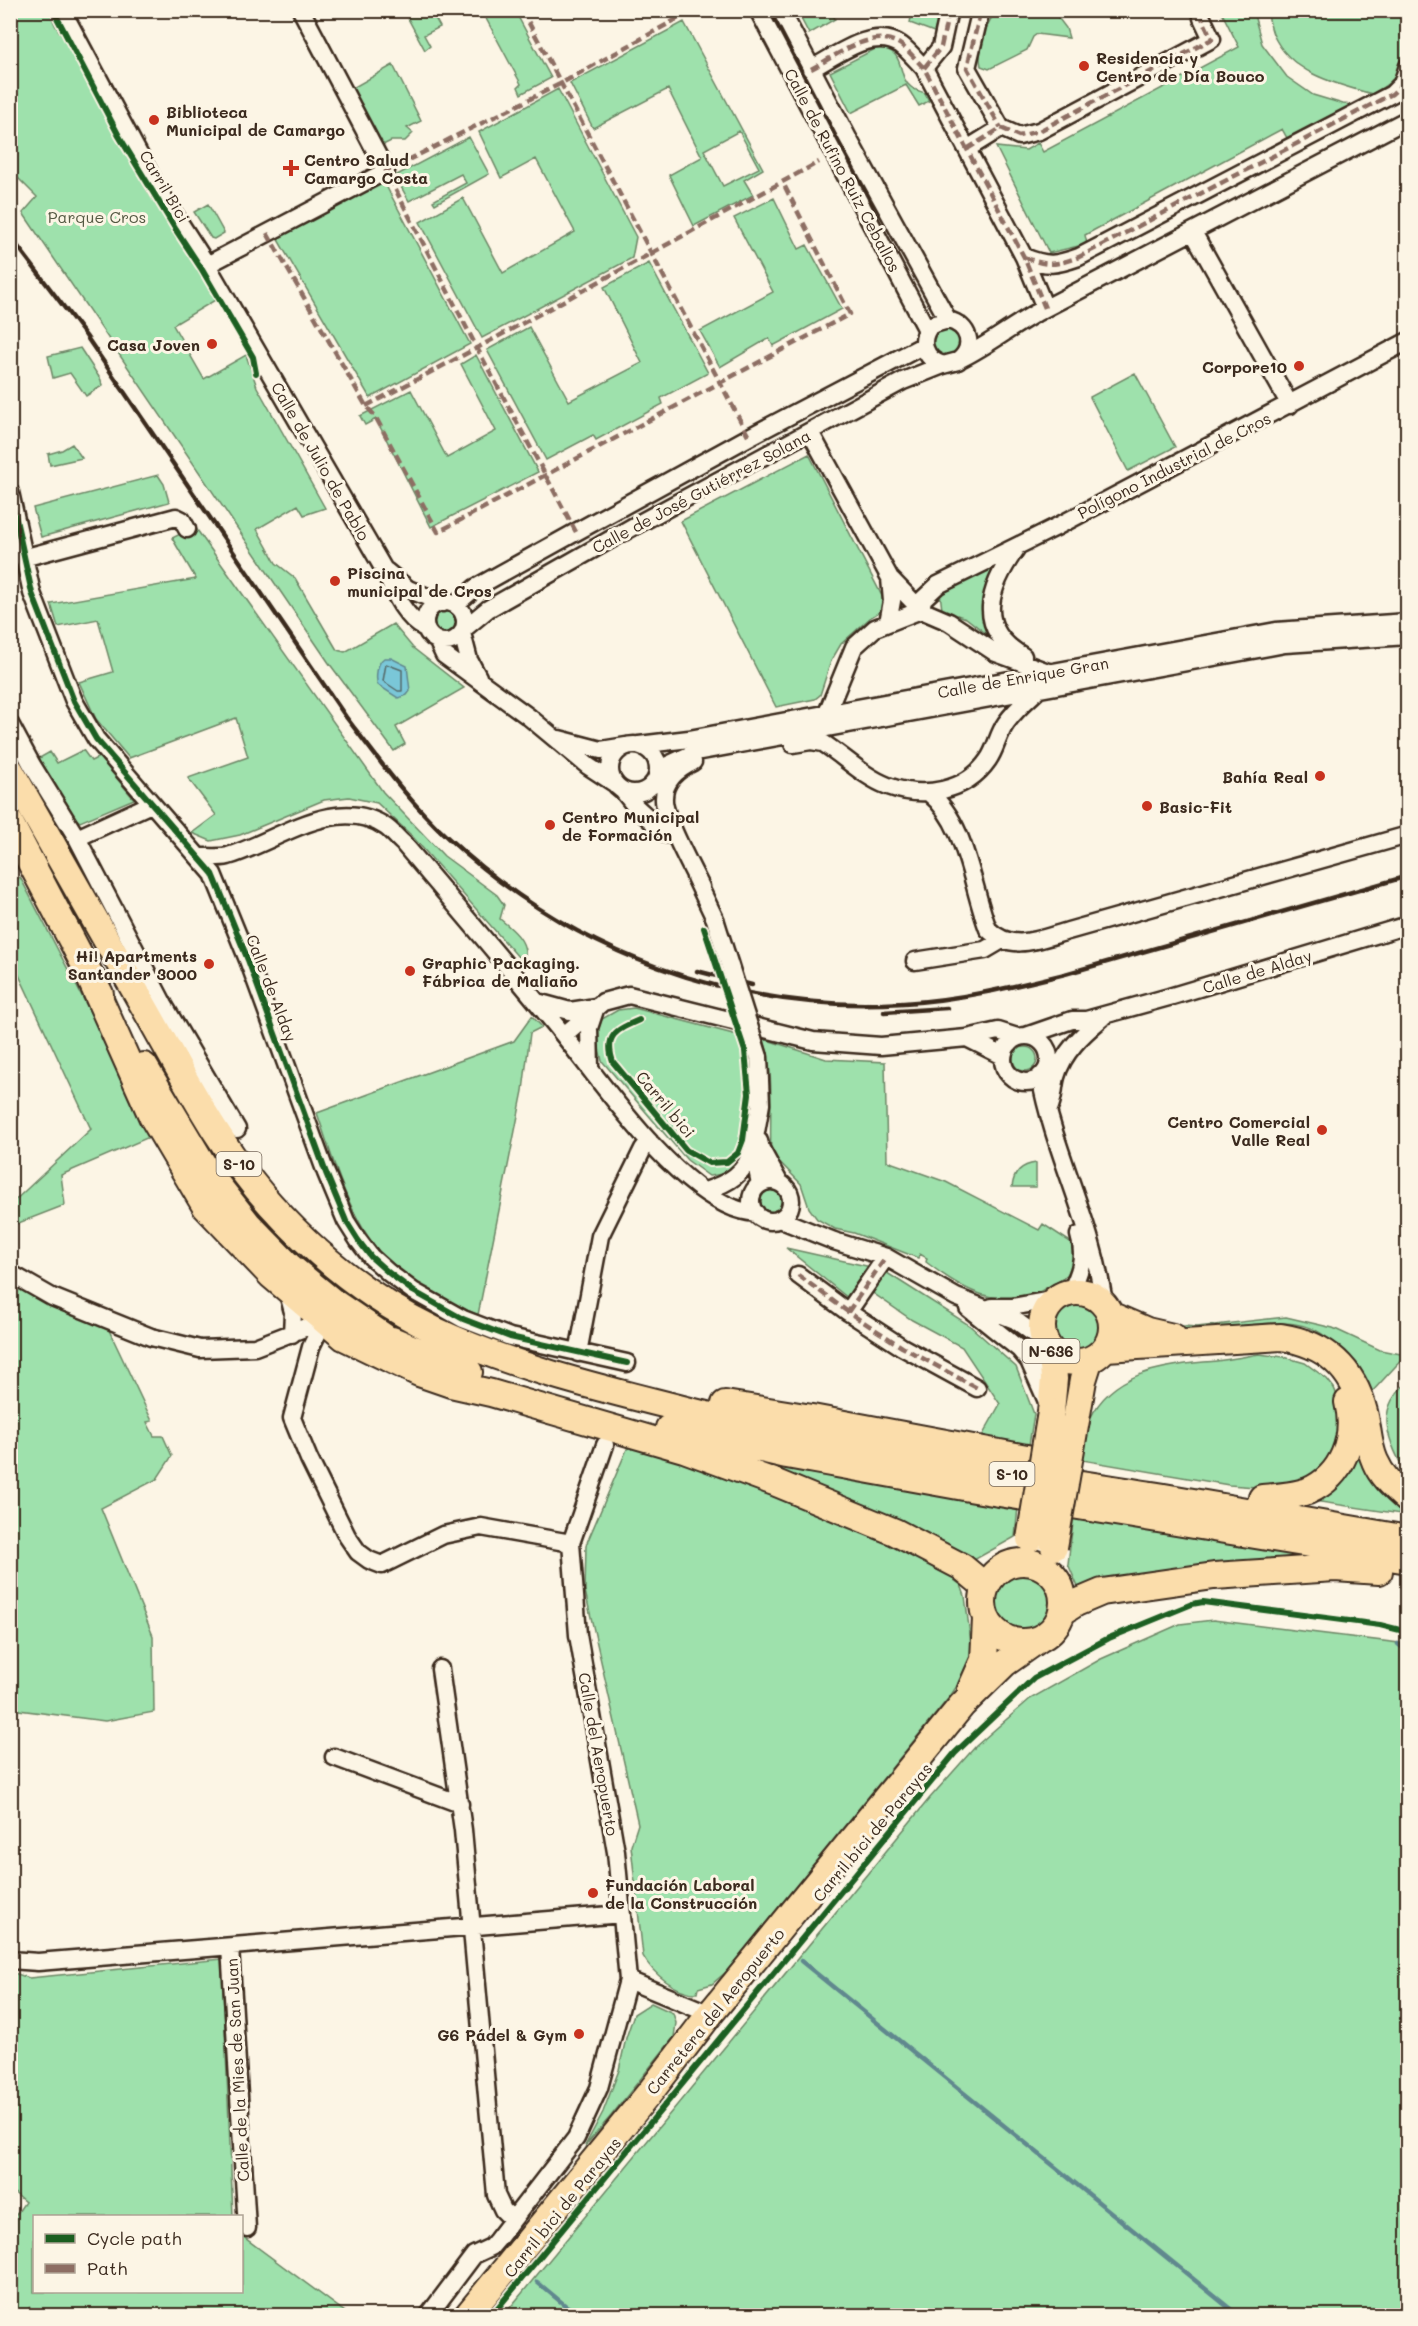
<svg xmlns="http://www.w3.org/2000/svg" width="1418" height="2326" font-family="Mali,sans-serif">
<rect width="100%" height="100%" fill="#fcf5e5"/>
<filter id="ink" filterUnits="userSpaceOnUse"><feTurbulence type="fractalNoise" baseFrequency=".0167" numOctaves="2"/><feDisplacementMap in="SourceGraphic" scale="12" xChannelSelector="R" yChannelSelector="G"/><feConvolveMatrix kernelMatrix="1 2 1 2 8 2 1 2 1" color-interpolation-filters="sRGB"/></filter>
<g filter="url(#ink)">
<path fill="#9ee1ac" stroke="#6c8665" stroke-width="1.5" fill-rule="evenodd" d="M 10,11 L 49,11 L 55,25 L 98,93 L 119,143 L 201,268 L 217,299 L 173,325 L 204,379 L 246,355 L 257,387 L 325,508 L 304,515 L 298,505 L 257,529 L 276,563 L 295,578 L 337,650 L 345,652 L 393,624 L 413,648 L 464,688 L 396,727 L 405,744 L 394,751 L 329,663 L 23,213 L 37,197 L 11,171 Z
M 408,11 L 431,11 L 440,27 L 424,35 L 430,46 L 425,50 L 405,13 Z
M 482,11 L 515,11 L 551,78 L 521,94 L 518,87 L 521,84 Z
M 797,11 L 831,11 L 835,19 L 809,34 Z
M 908,11 L 939,11 L 938,20 L 934,32 L 910,23 L 911,17 Z
M 996,11 L 1053,11 L 1066,28 L 1069,38 L 1037,34 L 1033,37 L 1027,50 L 989,69 L 981,66 C 977,47 985,26 996,11 Z
M 1221,11 L 1253,11 L 1262,44 L 1287,77 L 1313,95 L 1343,104 L 1356,105 L 1287,138 L 1282,129 L 1085,235 L 1087,244 L 1049,253 L 996,147 L 1026,150 L 1038,143 L 1043,152 L 1239,47 Z
M 1267,11 L 1407,11 C 1408,33 1407,62 1392,80 C 1387,86 1378,90 1372,94 C 1335,84 1290,73 1273,34 C 1270,26 1269,18 1267,11 Z
M 684,22 L 763,169 L 744,180 L 753,195 L 694,226 L 669,175 L 702,157 L 668,89 L 593,128 L 570,83 ZM 739,131 L 759,168 L 723,186 L 704,150 Z
M 877,48 C 908,49 895,75 911,87 C 914,90 920,91 925,93 L 929,101 L 919,106 L 906,85 L 851,113 L 830,72 Z
M 393,65 L 421,121 L 407,128 L 413,133 L 405,141 L 391,141 L 381,146 L 349,90 Z
M 558,89 L 636,237 L 632,258 L 482,338 L 420,222 L 463,198 L 503,273 L 575,232 L 536,159 L 501,178 L 479,132 Z
M 469,137 L 489,174 L 435,204 L 433,201 L 466,183 L 461,174 L 409,201 L 395,176 Z
M 384,182 L 470,344 L 370,398 L 277,238 Z
M 774,198 L 799,249 L 807,245 L 842,309 L 773,346 L 769,338 L 720,367 L 700,331 L 773,292 L 734,218 Z
M 208,204 L 224,233 L 214,239 L 211,238 L 194,212 Z
M 649,263 L 708,373 L 661,398 L 663,404 L 596,440 L 593,435 L 546,460 L 487,350 L 529,327 L 569,401 L 642,363 L 604,287 Z
M932 343a14 14 0 1 1 28 0a14 14 0 1 1-28 0Z
M 80,348 L 101,380 L 102,386 L 86,396 L 70,373 L 53,378 L 48,356 Z
M 476,355 L 538,472 L 431,527 L 376,419 L 365,425 L 360,416 L 411,390 L 447,458 L 496,431 L 461,364 Z
M 1135,373 L 1175,447 L 1128,471 L 1090,397 Z
M 72,444 L 82,458 L 50,465 L 48,454 L 62,450 Z
M 809,454 L 884,600 L 883,608 L 878,613 L 871,617 L 841,644 L 831,661 L 820,695 L 815,699 L 776,707 L 681,521 Z
M 158,475 L 164,484 L 169,502 L 41,537 L 33,508 Z
M 195,527 L 383,792 L 444,856 L 497,895 L 504,905 L 500,919 C 511,928 527,940 525,956 L 519,958 L 412,836 L 377,803 L 349,797 L 324,800 L 240,835 L 211,841 L 192,833 L 216,815 L 188,778 L 248,757 L 236,718 L 129,758 L 96,719 L 79,682 L 113,672 L 98,619 L 58,627 L 51,604 L 196,579 L 172,538 Z
M 999,561 L 991,634 L 988,635 L 966,618 L 942,610 L 940,593 Z
M430 623a15 15 0 1 1 30 0a15 15 0 1 1-30 0Z
M 83,750 L 91,761 L 99,757 L 134,799 L 80,822 L 66,810 L 36,760 L 50,752 L 57,763 Z
M 20,877 L 154,1135 L 61,1175 L 65,1205 L 11,1226 L 11,1204 L 91,1129 L 11,958 L 11,883 Z
M 634,1008 L 737,1035 C 739,1039 743,1044 744,1048 C 751,1071 745,1143 734,1165 C 729,1174 718,1175 709,1176 L 687,1160 L 602,1061 L 596,1036 L 602,1019 L 618,1010 Z
M 532,1016 L 542,1027 L 530,1033 L 523,1091 L 478,1315 C 457,1305 436,1296 416,1284 C 356,1247 339,1176 317,1113 L 514,1041 Z
M 764,1039 L 826,1059 L 885,1062 L 887,1161 L 946,1182 L 1039,1230 L 1043,1224 L 1075,1245 C 1075,1269 1070,1277 1048,1287 C 1042,1290 1037,1294 1031,1295 C 991,1308 956,1285 926,1262 L 927,1258 L 920,1254 L 918,1258 L 854,1233 L 835,1229 L 817,1219 L 809,1208 L 801,1184 L 771,1153 C 769,1116 775,1076 764,1039 Z
M1013 1059a12 12 0 1 1 24 0a12 12 0 1 1-24 0Z
M 1036,1163 L 1036,1187 L 1012,1187 C 1014,1172 1021,1165 1036,1163 Z
M759 1202a13 13 0 1 1 26 0a13 13 0 1 1-26 0Z
M 786,1248 L 871,1267 L 848,1298 Z
M 884,1271 L 969,1325 L 1016,1367 L 1034,1414 L 1028,1451 L 980,1440 L 1000,1404 L 962,1347 L 912,1320 L 870,1291 Z
M 11,1281 L 107,1326 L 152,1421 L 147,1422 L 154,1436 L 163,1436 L 172,1456 L 157,1479 L 101,1508 L 153,1636 L 154,1712 L 105,1721 L 11,1709 Z
M1054 1327a23 23 0 1 1 46 0a23 23 0 1 1-46 0Z
M 1286,1317 L 1333,1328 L 1380,1350 L 1406,1355 L 1370,1394 C 1357,1372 1344,1349 1322,1334 C 1288,1312 1242,1329 1205,1330 C 1188,1331 1171,1328 1155,1326 L 1157,1324 L 1197,1327 Z
M 1259,1354 L 1284,1357 L 1305,1363 L 1327,1379 L 1334,1388 L 1340,1403 L 1341,1442 L 1314,1477 L 1269,1488 L 1229,1485 L 1082,1460 C 1084,1448 1084,1431 1090,1419 C 1111,1374 1160,1366 1204,1362 C 1222,1361 1241,1357 1259,1354 Z
M 1407,1383 L 1407,1476 C 1390,1443 1372,1411 1407,1383 Z
M 1360,1436 L 1407,1512 L 1407,1515 L 1307,1500 Z
M 630,1442 L 855,1525 L 956,1575 L 954,1580 L 961,1585 L 965,1596 L 972,1652 L 970,1666 L 951,1695 L 726,1972 L 712,1984 L 698,1988 L 697,1993 C 676,1993 653,1974 643,1956 L 631,1846 L 638,1824 L 585,1591 L 586,1545 Z
M 731,1454 L 1018,1507 L 1015,1537 L 974,1560 Z
M 1074,1514 L 1326,1558 L 1105,1583 L 1078,1587 L 1068,1564 Z
M996 1602a28 28 0 1 1 56 0a28 28 0 1 1-56 0Z
M 1213,1620 L 1407,1644 L 1407,2315 L 504,2315 L 929,1799 L 976,1746 L 1030,1699 L 1101,1659 L 1180,1624 Z
M 222,1959 L 233,2216 L 34,2216 L 34,2292 L 242,2292 L 242,2236 L 349,2315 L 35,2316 L 30,2307 L 23,2315 L 11,2315 L 11,2222 L 25,2202 L 11,2190 L 11,1972 L 29,1978 Z
M 651,2003 L 673,2013 L 676,2023 L 674,2037 L 611,2116 L 585,2146 L 603,2112 L 619,2070 L 626,2038 L 634,2014 Z"/>
<path fill="#7ac7d8" stroke="#61888e" stroke-width="1.5" d="M 384,658 L 391,658 L 407,666 L 410,691 L 407,695 L 398,698 L 378,685 C 375,677 377,663 384,658 Z"/>
<g fill="none" stroke-linecap="round" stroke-linejoin="round">
<path stroke="#546968" stroke-width="1.5" d="M 386,664 L 402,670 L 402,691 L 398,691 L 383,681 Z"/>
<path stroke="#61888e" stroke-width="4.5" d="M 1398,1644 L 1408,1652
M 801,1961 L 1239,2316
M 537,2282 L 578,2316
M 561,2316 L 568,2307
M 1402,2316 L 1403,2314"/>
<defs>
<path id="minor" d="M 62,10 L 156,186 L 207,265 L 383,568 C 393,590 403,617 426,629
M 758,10 L 927,330
M 781,10 L 848,138 L 948,320
M 980,13 L 967,68 L 1001,128
M 924,68 L 941,47 L 949,10
M 811,69 C 836,56 873,26 901,45 C 909,51 917,61 924,68 L 1024,257 L 1045,308
M 967,149 L 1001,128 L 1019,136 L 1039,131 L 1212,39 L 1202,18
M 1193,232 L 1290,405
M 1024,257 C 1048,267 1056,265 1079,257 L 1392,94 L 1402,84 L 1408,66
M 207,265 L 386,171 L 301,10
M 962,358 C 988,345 1011,327 1036,313 L 1408,119
M 810,432 L 890,578 L 921,610 L 949,622 L 996,653 L 1051,673
M 10,492 L 32,593 L 74,701 L 96,739 L 213,874 L 248,960 L 326,1173 L 346,1221 L 358,1240 L 371,1257 L 389,1273 L 413,1291 L 463,1319 L 510,1337 L 627,1363
M 1016,549 C 989,587 974,628 1023,656
M 23,558 L 176,517 L 182,520 L 187,529
M 386,571 L 408,589 L 442,603
M425 622a20 20 0 1 1 40 0a20 20 0 1 1-40 0Z
M 455,605 L 475,588 L 576,532 L 749,437 L 924,345
M 921,610 L 923,599 L 938,585 L 1058,526 L 1408,341
M 888,623 L 892,601 L 890,578
M 465,628 L 488,609 L 636,525 L 903,381 L 943,365 L 958,361 C 976,347 969,325 948,320 L 931,325 C 918,340 924,359 943,365
M 462,633 L 469,660 L 478,677
M 437,640 L 444,655 L 529,717 L 588,766 L 614,783
M 827,713 L 854,647 L 875,628 L 921,610
M 10,724 L 32,765 L 77,838 L 164,1005 L 237,1129
M 559,739 L 601,750 L 626,746
M 793,744 L 811,741 L 823,743 C 845,757 864,777 888,786 C 923,799 966,792 988,760 C 996,749 998,734 1006,723 C 1015,710 1027,700 1038,690
M610 769a24 24 0 1 1 48 0a24 24 0 1 1-48 0Z
M 639,745 L 689,739 L 1276,631 L 1408,622
M 693,762 C 678,769 663,781 664,800 C 664,817 692,869 701,887
M 659,769 L 696,752 L 1285,644 L 1408,636
M 623,791 L 635,806 L 666,834
M 928,792 C 967,823 971,885 988,929 C 1011,953 1040,939 1068,931 L 1408,835
M 77,838 L 151,804
M 200,857 C 209,857 220,858 228,856 C 276,842 337,793 386,827 C 392,831 397,838 403,843 C 452,901 501,958 549,1017 C 596,1073 666,1182 734,1208 C 741,1211 749,1212 756,1213
M 695,877 L 715,919
M 915,961 L 985,950 L 1002,940
M 537,1002 L 570,1011 L 596,1007 L 589,1028 L 590,1067
M 564,1035 L 603,1002 L 629,995 L 813,1041 L 881,1046 L 967,1038 L 998,1031 L 1017,1037
M 1026,1036 L 1072,1020 L 1086,1020 L 1169,997 L 1408,925
M1003 1059a23 23 0 1 1 46 0a23 23 0 1 1-46 0Z
M 967,1038 L 1003,1056
M 759,1057 L 761,1104 L 753,1149 L 760,1184
M 1040,1076 C 1054,1154 1094,1225 1104,1304
M 1049,1109 C 1054,1098 1053,1088 1056,1077 C 1063,1052 1083,1034 1102,1018
M 759,1141 L 761,1149 L 779,1182
M751 1201a20 20 0 1 1 40 0a20 20 0 1 1-40 0Z
M 705,1191 C 729,1183 745,1174 753,1149
M 779,1219 L 834,1241 L 886,1257 L 956,1297 L 1015,1320 L 1045,1342
M 10,1273 L 52,1297 L 151,1337 L 200,1349 L 255,1347 L 307,1327 L 319,1331
M 798,1275 L 848,1312 L 902,1347 L 977,1388
M 287,1290 L 293,1312 L 292,1334
M 1070,1293 C 1080,1273 1086,1257 1079,1235
M 992,1307 L 1012,1307 L 1056,1299
M 968,1308 L 1019,1349 L 1029,1361 L 1049,1406
M 848,1312 L 886,1257
M 324,1320 L 311,1347 L 292,1418 L 309,1459 L 347,1536 L 358,1552 L 369,1560 L 382,1565 L 443,1535 L 481,1527 L 571,1543
M 578,1353 L 600,1236 L 643,1149 L 649,1141
M 605,1445 L 571,1543 L 578,1635 L 616,1852 L 628,1980 L 710,2014
M 440,1669 L 463,1830 L 496,2195 L 503,2210 L 512,2219
M 334,1757 L 460,1804
M 230,1947 L 247,2228
M 10,1960 L 38,1962 L 622,1914
M 428,2316 L 474,2255 L 491,2247 L 497,2240 L 576,2138 L 599,2088 L 628,1980"/>
<path id="highway" d="M 10,770 C 57,852 103,935 150,1017 C 186,1081 221,1150 271,1205 C 316,1255 372,1300 434,1330 C 508,1365 591,1386 671,1406 C 835,1449 1003,1471 1170,1498 C 1249,1511 1328,1525 1408,1539
M 10,823 L 100,994
M 91,980 L 152,1116 L 206,1207 L 271,1275 L 344,1337 L 419,1373 L 451,1384 L 491,1393 L 684,1449 L 774,1482 L 895,1532 L 962,1567 L 986,1587
M 144,1066 L 208,1173 L 248,1224 L 289,1266 L 333,1302 L 405,1351
M1042 1327a35 35 0 1 1 70 0a35 35 0 1 1-70 0Z
M 1110,1315 L 1147,1331 L 1173,1337
M 392,1340 L 469,1372
M 1106,1348 L 1281,1337 C 1326,1344 1353,1368 1364,1412 C 1368,1428 1368,1446 1375,1461 C 1382,1478 1395,1488 1408,1500
M 725,1404 L 812,1418 L 1064,1465
M 1051,1412 L 1054,1379 L 1052,1352
M 1076,1420 L 1083,1380 L 1089,1361
M 669,1428 L 787,1455 L 975,1489 L 1408,1560
M 1262,1498 C 1278,1497 1293,1496 1308,1491 C 1343,1476 1357,1437 1348,1402
M983 1602a40 40 0 1 1 80 0a40 40 0 1 1-80 0Z
M 1062,1612 L 1076,1603 L 1102,1592 L 1214,1576 L 1335,1568 L 1379,1571
M 971,1689 L 984,1660 L 986,1618
M 467,2316 L 651,2091 L 710,2014 L 962,1705 L 1005,1663 L 1042,1637"/>
</defs>
<use href="#minor" stroke="#3b2a1e" stroke-width="21"/>
<use href="#highway" stroke="#3b2a1e" stroke-width="30"/>
<use href="#minor" stroke="#fcf5e5" stroke-width="16"/>
<use href="#highway" stroke="#fbddab" stroke-width="26"/>
<path stroke="#3b2a1e" stroke-width="4.5" d="M 10,236 L 86,336 L 346,717 C 378,759 409,802 448,838 C 572,953 735,1014 904,1003 C 959,1000 1012,987 1065,974 L 1408,876
M 697,971 L 752,985
M 884,1012 L 947,1008"/>
<defs>
<path id="minor-bridge" d="M 715,919 L 759,1057"/>
<path id="highway-bridge" d="M 1030,1539 L 1051,1412
M 1054,1547 L 1076,1420"/>
</defs>
<use href="#minor-bridge" stroke="#3b2a1e" stroke-width="21" stroke-linecap="butt"/>
<use href="#highway-bridge" stroke="#3b2a1e" stroke-width="30" stroke-linecap="butt"/>
<use href="#minor-bridge" stroke="#fcf5e5" stroke-width="16"/>
<use href="#highway-bridge" stroke="#fbddab" stroke-width="26"/>
<path stroke="#8d6e63" stroke-width="4.5" stroke-dasharray="9 4.5" stroke-linecap="butt" d="M 522,10 L 749,437
M 980,13 L 967,68 L 1001,128
M 924,68 L 941,47 L 949,10
M 811,69 C 836,56 873,26 901,45 C 909,51 917,61 924,68 L 1024,257 L 1045,308
M 967,149 L 1001,128 L 1019,136 L 1039,131 L 1212,39 L 1202,18
M 267,233 L 366,406 L 375,416 L 438,532 L 850,314 L 783,183
M 1024,257 C 1048,267 1056,265 1079,257 L 1392,94 L 1402,84 L 1408,66
M 366,406 L 477,348 L 819,162
M 576,532 L 477,348 L 386,171 L 560,84 L 693,10
M 798,1275 L 848,1312 L 902,1347 L 977,1388
M 848,1312 L 886,1257"/>
<defs>
<path id="cycleway" d="M 53,10 L 119,136 L 176,230 L 201,268 L 253,357 L 256,373
M 10,492 L 32,593 L 74,701 L 96,739 L 213,874 L 248,960 L 326,1173 L 346,1221 L 358,1240 L 371,1257 L 389,1273 L 413,1291 L 463,1319 L 510,1337 L 627,1363
M 639,1020 C 616,1030 604,1035 613,1062 L 686,1150 L 709,1163 L 727,1162 L 738,1153 L 743,1140 L 749,1094 L 745,1051 L 704,928
M 491,2316 L 955,1753 L 1034,1678 L 1109,1638 L 1192,1604 L 1203,1602 L 1380,1625 L 1408,1632"/>
</defs>
<use href="#cycleway" stroke="#fcf5e5" stroke-width="10"/>
<use href="#cycleway" stroke="#1b5e20" stroke-width="6"/>
</g>
</g>
<g fill="#c8321e" stroke="#fcf5e5" stroke-width="2">
<circle cx="1084" cy="66" r="6"/>
<circle cx="154" cy="120" r="6"/>
<path d="M288 159h6v6h6v6h-6v6h-6v-6h-6v-6h6z"/>
<circle cx="212" cy="344" r="6"/>
<circle cx="1299" cy="366" r="6"/>
<circle cx="335" cy="581" r="6"/>
<circle cx="1320" cy="776" r="6"/>
<circle cx="1147" cy="806" r="6"/>
<circle cx="550" cy="825" r="6"/>
<circle cx="209" cy="964" r="6"/>
<circle cx="410" cy="971" r="6"/>
<circle cx="1322" cy="1130" r="6"/>
<circle cx="593" cy="1893" r="6"/>
<circle cx="579" cy="2034" r="6"/>
</g>
<g text-anchor="middle" dominant-baseline="central" stroke-width="6" stroke-linejoin="round" paint-order="stroke">
<g fill="#fcf5e5" stroke="#75675a" stroke-width="1.5">
<rect x="216.5" y="1152" width="45" height="24" rx="4.5"/>
<rect x="1022.5" y="1339" width="57" height="24" rx="4.5"/>
<rect x="989.5" y="1462" width="45" height="24" rx="4.5"/>
</g>
<g font-size="15" font-weight="bold" fill="#3b2a1e">
<text x="239" y="1164">S-10</text>
<text x="1051" y="1351">N-636</text>
<text x="1012" y="1474">S-10</text>
</g>
<g font-size="16" font-weight="bold" fill="#3b2a1e" stroke="#fcf5e5" text-anchor="start">
<text x="1096" y="57">Residencia y<tspan x="1096" dy="18">Centro de Día Bouco</tspan></text>
<text x="166" y="111">Biblioteca<tspan x="166" dy="18">Municipal de Camargo</tspan></text>
<text x="304" y="159">Centro Salud<tspan x="304" dy="18">Camargo Costa</tspan></text>
<text x="200" y="344" text-anchor="end">Casa Joven</text>
<text x="1287" y="366" text-anchor="end">Corpore10</text>
<text x="347" y="572">Piscina<tspan x="347" dy="18">municipal de Cros</tspan></text>
<text x="1308" y="776" text-anchor="end">Bahía Real</text>
<text x="1159" y="806">Basic-Fit</text>
<text x="562" y="816">Centro Municipal<tspan x="562" dy="18">de Formación</tspan></text>
<text x="197" y="955" text-anchor="end">Hi! Apartments<tspan x="197" dy="18">Santander 3000</tspan></text>
<text x="422" y="962">Graphic Packaging.<tspan x="422" dy="18">Fábrica de Maliaño</tspan></text>
<text x="1310" y="1121" text-anchor="end">Centro Comercial<tspan x="1310" dy="18">Valle Real</tspan></text>
<text x="605" y="1884">Fundación Laboral<tspan x="605" dy="18">de la Construcción</tspan></text>
<text x="567" y="2034" text-anchor="end">G6 Pádel &amp; Gym</text>
</g>
<g font-size="16" fill="#3b2a1e" stroke="#fcf5e5">
<text transform="translate(843 170) rotate(62)">Calle de Rufino Ruiz Ceballos</text>
<text transform="translate(165 186) rotate(59)">Carril Bici</text>
<text transform="translate(321 461) rotate(60)">Calle de Julio de Pablo</text>
<text transform="translate(1174 465) rotate(-27)">Polígono Industrial de Cros</text>
<text transform="translate(701 491) rotate(-28)">Calle de José Gutiérrez Solana</text>
<text transform="translate(1023 677) rotate(-10)">Calle de Enrique Gran</text>
<text transform="translate(1257 971) rotate(-17)">Calle de Alday</text>
<text transform="translate(272 988) rotate(69)">Calle de Alday</text>
<text transform="translate(666 1104) rotate(50)">Carril bici</text>
<text transform="translate(599 1754) rotate(80)">Calle del Aeropuerto</text>
<text transform="translate(872 1832) rotate(-50)">Carril bici de Parayas</text>
<text transform="translate(715 2011) rotate(-51)">Carretera del Aeropuerto</text>
<text transform="translate(237 2070) rotate(-93)">Calle de la Mies de San Juan</text>
<text transform="translate(562 2207) rotate(-51)">Carril bici de Parayas</text>
</g>
<g font-size="16" fill="#545842" stroke="#fcf5e5">
<text x="97" y="216">Parque Cros</text>
</g>
</g>
<rect width="1418" height="2326" fill="none" stroke="#fcf5e5" stroke-width="36"/>
<rect x="18" y="18" width="1382" height="2290" fill="none" stroke="#3b2a1e" stroke-width="2" filter="url(#ink)"/>
<rect x="33" y="2215" width="210" height="78" fill="#fcf5e5" stroke="#afa495" stroke-width="1.5"/>
<rect x="45" y="2234" width="30" height="9" fill="#1b5e20" stroke="#afa495" stroke-width="1.5"/>
<text x="87" y="2245" font-size="18" fill="#3b2a1e">Cycle path</text>
<rect x="45" y="2264" width="30" height="9" fill="#8d6e63" stroke="#afa495" stroke-width="1.5"/>
<text x="87" y="2275" font-size="18" fill="#3b2a1e">Path</text>
</svg>
